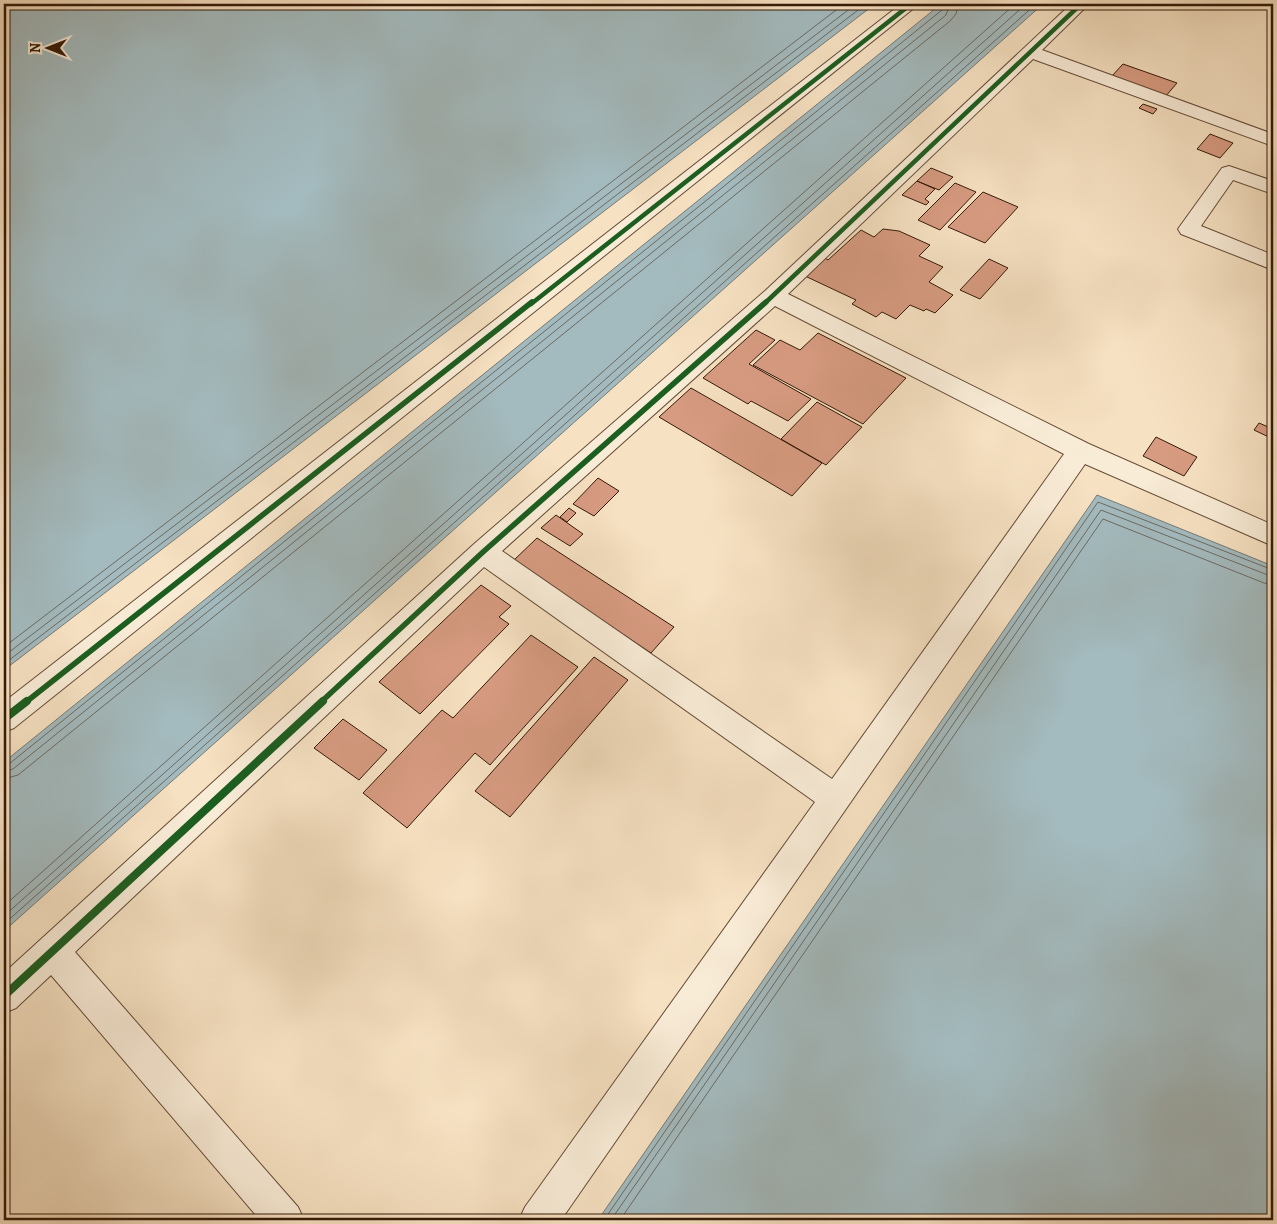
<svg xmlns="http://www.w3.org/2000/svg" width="1277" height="1224" font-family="Alegreya,serif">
<rect width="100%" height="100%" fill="#f6e1c2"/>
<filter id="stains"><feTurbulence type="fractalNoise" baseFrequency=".004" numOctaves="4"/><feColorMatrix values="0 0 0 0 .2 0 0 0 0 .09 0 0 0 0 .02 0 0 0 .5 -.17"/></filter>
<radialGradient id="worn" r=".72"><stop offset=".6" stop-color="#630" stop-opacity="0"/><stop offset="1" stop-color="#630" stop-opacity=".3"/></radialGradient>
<path fill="#a3babe" stroke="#777a75" d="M 4,4 L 875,4 L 4,670 Z
M 941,4 L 1043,4 L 4,931 L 4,762 Z
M 1097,495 L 1273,566 L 1273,1220 L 598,1220 Z"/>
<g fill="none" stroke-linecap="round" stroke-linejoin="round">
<path stroke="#6c6a62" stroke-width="1" d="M 4,647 L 844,4
M 4,656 L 856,4
M 4,664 L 866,4
M 4,766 L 9,764 L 942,10 L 944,4
M 4,772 L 13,769 L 946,15 L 950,4
M 4,779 L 18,775 L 950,21 L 956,14 L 958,4
M 4,906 L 1015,4
M 4,916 L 1026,4
M 4,924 L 1036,4
M 604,1220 L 1098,502 L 1273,570
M 611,1220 L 1101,510 L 1273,577
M 620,1220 L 1103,519 L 1264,583 L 1273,584"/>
</g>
<path fill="#d79b81" stroke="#351a07" d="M 1123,64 L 1177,83 L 1165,97 L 1111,77 Z
M 1143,104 L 1157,109 L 1153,114 L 1139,108 Z
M 1210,134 L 1233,143 L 1220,158 L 1197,149 Z
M 931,168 L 953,177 L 939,190 L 917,181 Z
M 917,181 L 935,189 L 925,199 L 929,202 L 926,205 L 902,195 Z
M 955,183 L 976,192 L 940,230 L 918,220 Z
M 983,192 L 1018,207 L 985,243 L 948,227 Z
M 883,229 L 899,231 L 930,245 L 919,256 L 943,267 L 929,282 L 953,295 L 935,313 L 926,309 L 924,311 L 910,305 L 896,319 L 882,312 L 876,317 L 852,304 L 856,300 L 805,276 L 825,258 L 828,260 L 861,230 L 874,237 Z
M 989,259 L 1008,268 L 980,299 L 960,290 Z
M 756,330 L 775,340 L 749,364 L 811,399 L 788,421 L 751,401 L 748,404 L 703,378 Z
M 818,333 L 906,378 L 863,424 L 753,365 L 780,340 L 800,350 Z
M 691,388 L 822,463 L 792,496 L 659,417 Z
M 817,402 L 862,427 L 826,465 L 781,439 Z
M 1259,423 L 1273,429 L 1273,439 L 1254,430 Z
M 1156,437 L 1197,457 L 1184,476 L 1143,456 Z
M 598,478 L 619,491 L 594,516 L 573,504 Z
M 569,508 L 576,513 L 567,522 L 560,517 Z
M 556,515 L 583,534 L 570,546 L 541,528 Z
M 537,538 L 674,627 L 651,653 L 513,561 Z
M 481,585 L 511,606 L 499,617 L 509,624 L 420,714 L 379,682 Z
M 531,635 L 578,667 L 490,765 L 475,753 L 407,828 L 363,793 L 442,710 L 453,718 Z
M 594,657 L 628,680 L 510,817 L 475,791 Z
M 343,719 L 387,750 L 359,780 L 314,748 Z"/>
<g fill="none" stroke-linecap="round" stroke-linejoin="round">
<defs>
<path id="minor" d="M 901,4 L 919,4 L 14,728 L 4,732 L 4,702 Z
M 1071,4 L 1089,4 L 1042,50 L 1273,134 L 1273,146 L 1033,59 L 788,294 L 1089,444 L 1273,525 L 1273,546 L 1085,464 L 561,1220 L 519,1220 L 525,1207 L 815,802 L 484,567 L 75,952 L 298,1207 L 304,1220 L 260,1220 L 51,975 L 16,1008 L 4,1013 L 4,973 L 474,544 L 765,291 ZM 775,306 L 1064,454 L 832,779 L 502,551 Z
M 1229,166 L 1273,181 L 1273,194 L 1233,180 L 1201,226 L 1273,255 L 1273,270 L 1181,234 L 1178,229 L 1222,168 Z"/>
</defs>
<use href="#minor" stroke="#654c36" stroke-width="2"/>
<use href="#minor" fill="#f9ecd7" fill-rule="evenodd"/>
<defs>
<path id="cycleway-far2" d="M 531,304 L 911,4
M 764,304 L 1081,4"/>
<path id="cycleway-far1" d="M 26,702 L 532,302
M 321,702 L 483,552 L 766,302"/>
<path id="cycleway" d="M 4,719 L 27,701
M 4,996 L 323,701"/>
</defs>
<use href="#cycleway-far2" stroke="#f9ecd7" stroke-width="7"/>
<use href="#cycleway-far1" stroke="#f9ecd7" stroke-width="9"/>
<use href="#cycleway" stroke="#f9ecd7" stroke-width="11"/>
<use href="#cycleway-far2" stroke="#1b5e20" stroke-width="4.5"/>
<use href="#cycleway-far1" stroke="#1b5e20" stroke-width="5.5"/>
<use href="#cycleway" stroke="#1b5e20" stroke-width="8"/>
</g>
<rect width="1277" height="1224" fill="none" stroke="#f6e1c2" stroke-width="20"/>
<rect x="5" y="5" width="1267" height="1214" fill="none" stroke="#351a07" stroke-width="2.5"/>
<rect x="10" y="10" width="1257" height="1204" fill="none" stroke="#351a07"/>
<g transform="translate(48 48) rotate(270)" stroke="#f9ecd7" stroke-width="4" paint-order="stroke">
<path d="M0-4L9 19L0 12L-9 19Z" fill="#351a07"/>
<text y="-8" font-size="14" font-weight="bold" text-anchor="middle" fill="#351a07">N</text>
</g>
<rect width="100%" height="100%" filter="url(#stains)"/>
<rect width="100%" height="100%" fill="url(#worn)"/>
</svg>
